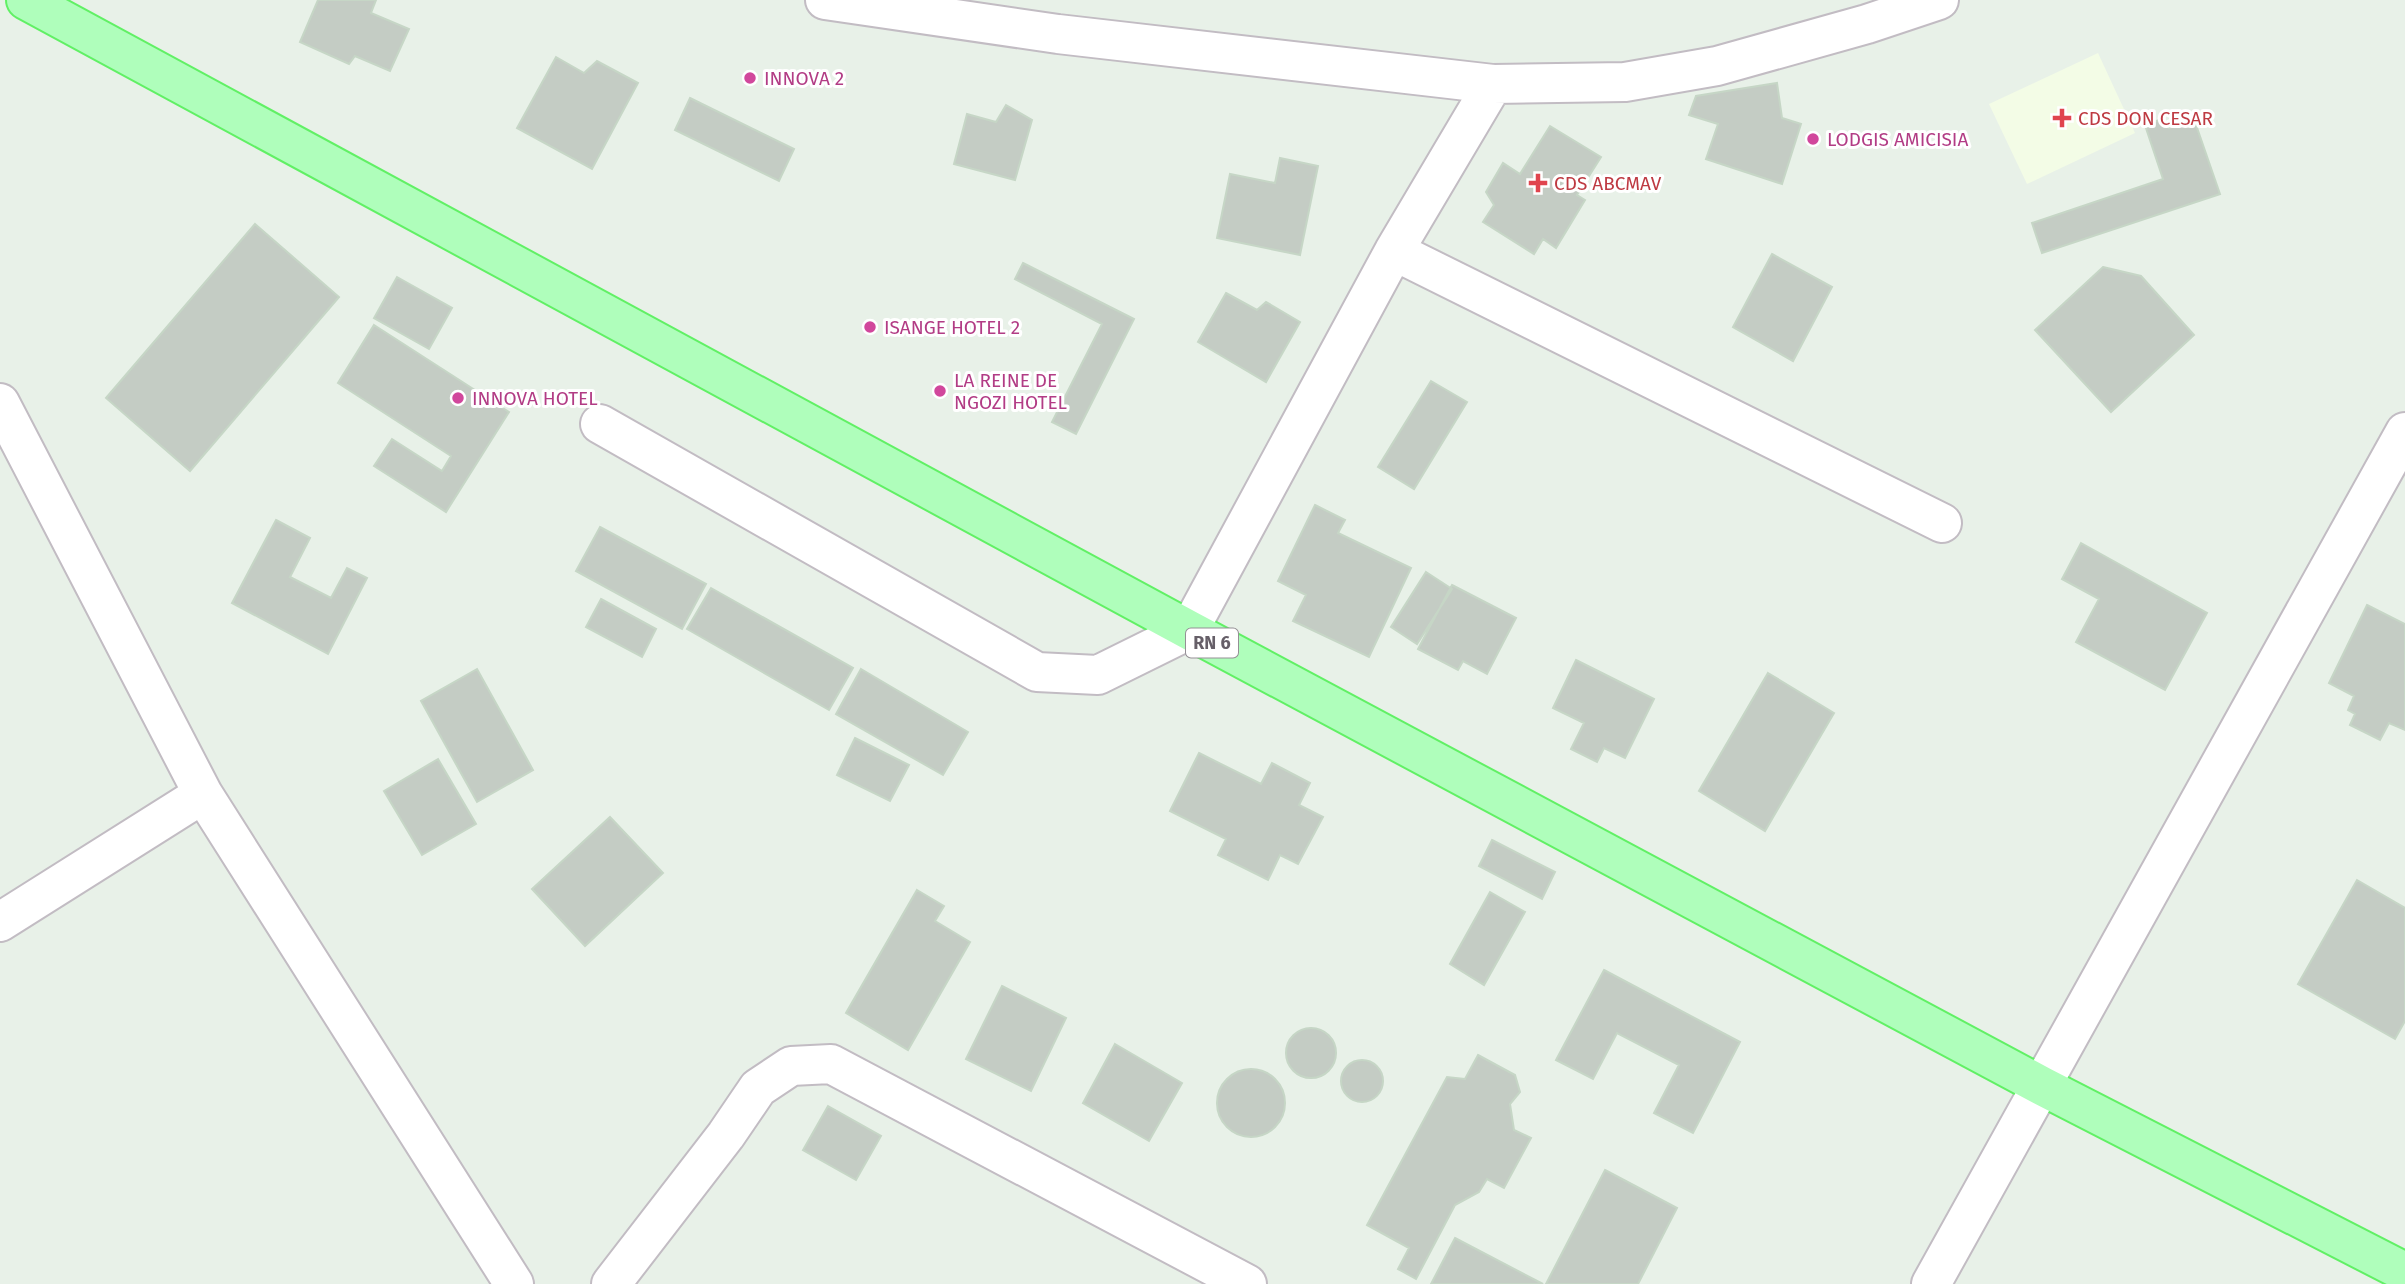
<svg xmlns="http://www.w3.org/2000/svg" width="2405" height="1284" font-family="'Fira Sans',sans-serif">
<rect width="100%" height="100%" fill="#e8f1e8"/>
<path fill="#f3fce6" d="M 2098,53 L 2135,133 L 2027,184 L 1989,104 Z"/>
<path fill="#c4ccc4" stroke="#c6d6c6" stroke-width="2" d="M 318,0 L 376,0 L 371,13 L 409,29 L 390,71 L 355,56 L 349,64 L 300,42 Z
M 556,57 L 584,73 L 597,61 L 638,83 L 592,169 L 517,128 Z
M 1777,83 L 1782,118 L 1801,124 L 1782,184 L 1706,159 L 1718,124 L 1689,115 L 1696,96 Z
M 690,98 L 794,149 L 779,181 L 675,130 Z
M 1006,105 L 1032,120 L 1015,180 L 954,164 L 967,114 L 996,122 Z
M 2162,119 L 2169,128 L 2194,119 L 2220,194 L 2042,253 L 2032,223 L 2163,179 L 2145,125 Z
M 1550,126 L 1601,157 L 1577,195 L 1585,200 L 1556,248 L 1543,239 L 1534,254 L 1483,222 L 1494,205 L 1486,192 L 1503,163 L 1520,174 Z
M 1280,158 L 1318,166 L 1300,255 L 1217,238 L 1230,174 L 1275,183 Z
M 255,224 L 339,297 L 190,471 L 106,398 Z
M 1772,254 L 1832,287 L 1793,361 L 1733,327 Z
M 1023,263 L 1134,319 L 1076,434 L 1052,422 L 1102,324 L 1015,279 Z
M 2103,267 L 2141,276 L 2194,335 L 2111,412 L 2035,330 Z
M 397,277 L 452,308 L 429,349 L 374,318 Z
M 1226,293 L 1257,310 L 1266,302 L 1300,322 L 1266,382 L 1198,342 Z
M 374,325 L 509,412 L 446,512 L 374,466 L 392,439 L 442,471 L 451,456 L 338,383 Z
M 1431,381 L 1467,402 L 1414,489 L 1378,467 Z
M 1315,505 L 1345,520 L 1338,533 L 1411,568 L 1369,657 L 1293,621 L 1306,595 L 1278,581 Z
M 276,520 L 310,538 L 290,577 L 331,598 L 347,568 L 367,578 L 328,654 L 232,603 Z
M 600,527 L 706,584 L 682,629 L 576,571 Z
M 2081,543 L 2207,613 L 2165,690 L 2076,642 L 2099,599 L 2062,579 Z
M 1426,572 L 1452,589 L 1417,644 L 1391,627 Z
M 1452,585 L 1516,618 L 1487,674 L 1463,661 L 1458,670 L 1418,649 Z
M 711,588 L 853,668 L 829,710 L 687,629 Z
M 601,599 L 656,629 L 642,657 L 586,627 Z
M 2367,605 L 2405,624 L 2405,730 L 2389,723 L 2380,740 L 2350,725 L 2355,714 L 2348,710 L 2354,696 L 2329,683 Z
M 1576,660 L 1654,699 L 1625,758 L 1604,748 L 1597,762 L 1571,749 L 1584,723 L 1553,708 Z
M 477,669 L 533,770 L 477,802 L 421,701 Z
M 861,669 L 968,732 L 943,775 L 836,714 Z
M 1768,673 L 1834,713 L 1765,831 L 1699,791 Z
M 855,738 L 909,765 L 890,801 L 837,775 Z
M 1199,753 L 1261,784 L 1272,763 L 1310,783 L 1299,805 L 1323,817 L 1298,864 L 1280,855 L 1268,880 L 1218,855 L 1226,839 L 1170,811 Z
M 438,759 L 476,824 L 422,855 L 384,791 Z
M 610,817 L 663,873 L 585,946 L 532,889 Z
M 1492,840 L 1555,872 L 1542,899 L 1479,866 Z
M 2357,880 L 2405,908 L 2405,1021 L 2395,1039 L 2298,984 Z
M 917,890 L 944,906 L 935,921 L 970,942 L 908,1050 L 846,1013 Z
M 1490,892 L 1525,912 L 1484,985 L 1450,964 Z
M 1604,970 L 1740,1042 L 1693,1133 L 1654,1113 L 1679,1065 L 1617,1033 L 1593,1079 L 1556,1060 Z
M 1002,986 L 1066,1018 L 1031,1091 L 966,1059 Z
M1286 1053a25 25 0 1 1 50 0a25 25 0 1 1-50 0Z
M 1115,1044 L 1182,1083 L 1149,1141 L 1083,1103 Z
M 1478,1055 L 1515,1075 L 1520,1092 L 1510,1104 L 1514,1130 L 1531,1138 L 1504,1188 L 1487,1179 L 1479,1192 L 1455,1205 L 1416,1279 L 1398,1269 L 1409,1248 L 1367,1225 L 1447,1077 L 1465,1079 Z
M1341 1081a21 21 0 1 1 42 0a21 21 0 1 1-42 0Z
M1217 1103a34 34 0 1 1 68 0a34 34 0 1 1-68 0Z
M 828,1106 L 881,1136 L 856,1180 L 803,1150 Z
M 1605,1170 L 1677,1208 L 1638,1284 L 1546,1284 Z
M 1455,1238 L 1543,1284 L 1431,1284 Z"/>
<g fill="none" stroke-linecap="round" stroke-linejoin="round">
<defs>
<path id="minor" d="M 825,0 L 1058,34 L 1493,84 L 1625,82 L 1717,66 L 1867,24 L 1939,0
M 1394,251 L 1942,523
M 0,403 L 203,794 L 514,1284
M 600,424 L 1037,672 L 1098,675 L 1189,630 L 1394,251 L 1493,84
M 0,922 L 203,794
M 611,1284 L 726,1135 L 758,1088 L 791,1066 L 831,1064 L 1247,1284
M 1931,1284 L 2405,432"/>
<path id="major" d="M 26,0 L 1189,630 L 2042,1086 L 2405,1272"/>
</defs>
<use href="#minor" stroke="#c2bcc3" stroke-width="42"/>
<use href="#major" stroke="#61f065" stroke-width="42"/>
<use href="#minor" stroke="#fff" stroke-width="38"/>
<use href="#major" stroke="#affebb" stroke-width="38"/>
</g>
<g fill="#d1479c" stroke="#fff" stroke-width="2.5">
<circle cx="750" cy="78" r="7"/>
<circle cx="1813" cy="139" r="7"/>
<circle cx="870" cy="327" r="7"/>
<circle cx="940" cy="391" r="7"/>
<circle cx="458" cy="398" r="7"/>
</g>
<g fill="#e0444e" stroke="#fff" stroke-width="2.5">
<path d="M2058.5 107.5h7v7h7v7h-7v7h-7v-7h-7v-7h7z"/>
<path d="M1534.5 172.5h7v7h7v7h-7v7h-7v-7h-7v-7h7z"/>
</g>
<g text-anchor="middle" dominant-baseline="central" stroke-width="6" stroke-linejoin="round" paint-order="stroke">
<rect fill="#fff" stroke="#948f95" stroke-width="2" x="1186" y="628.5" width="52" height="29" rx="5"/>
<g font-size="18" font-weight="bold" fill="#665f68">
<text x="1212" y="643">RN 6</text>
</g>
<g font-size="19" fill="#b23c85" stroke="#fff" text-anchor="start">
<text x="764" y="78">INNOVA 2</text>
<text x="1827" y="139">LODGIS AMICISIA</text>
<text x="884" y="327">ISANGE HOTEL 2</text>
<text x="954" y="380">LA REINE DE<tspan x="954" dy="22">NGOZI HOTEL</tspan></text>
<text x="472" y="398">INNOVA HOTEL</text>
</g>
<g font-size="19" fill="#be3a42" stroke="#fff" text-anchor="start">
<text x="2078" y="118">CDS DON CESAR</text>
<text x="1554" y="183">CDS ABCMAV</text>
</g>
</g>
</svg>
